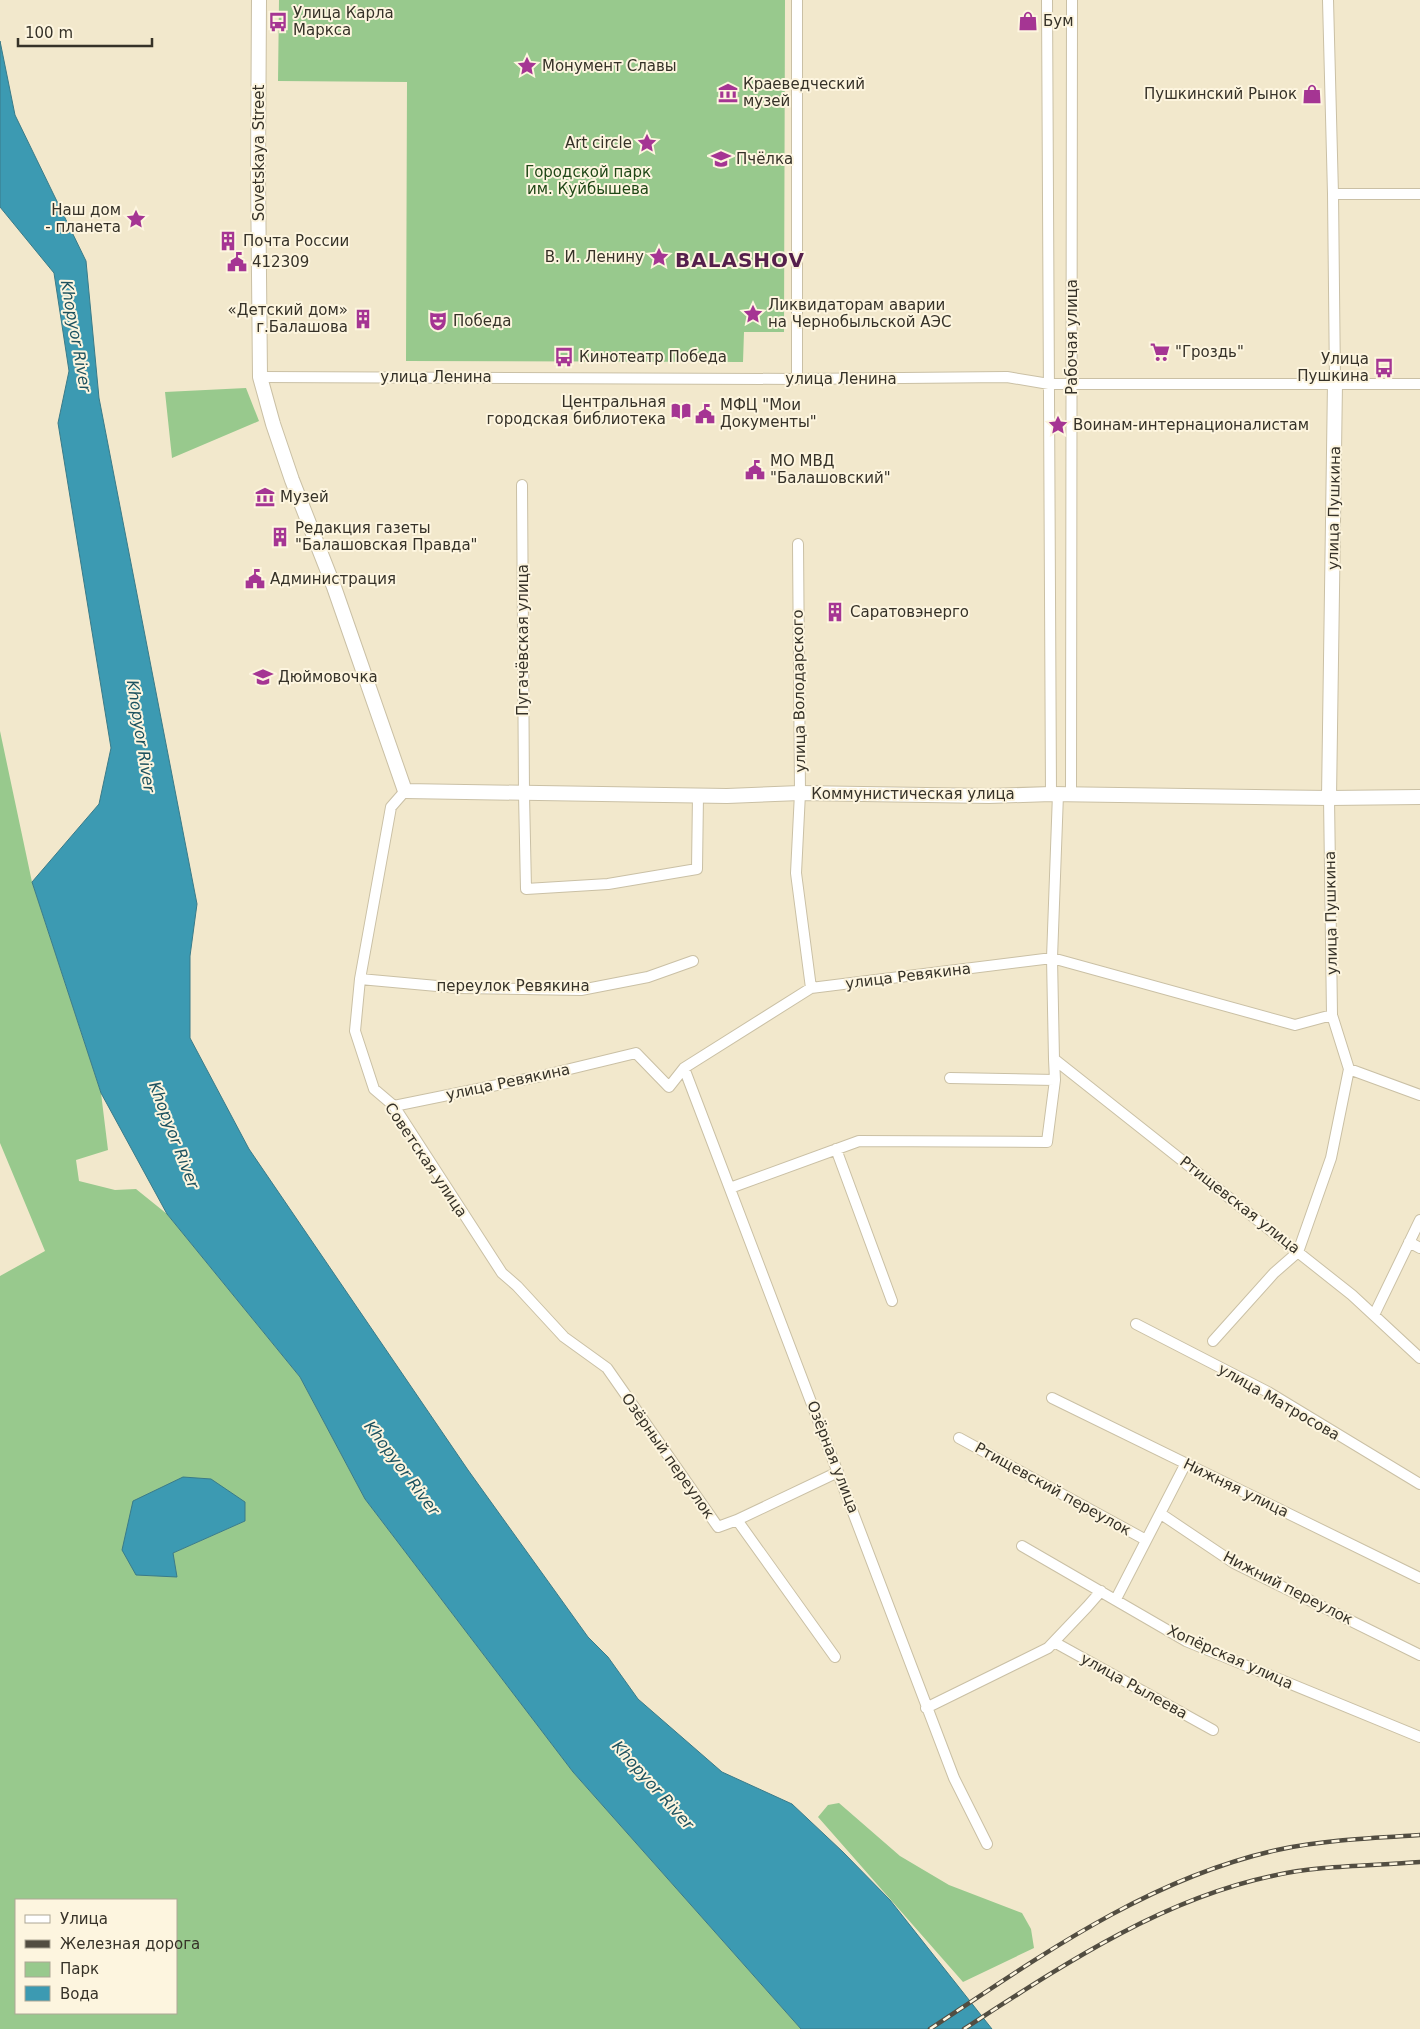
<svg xmlns="http://www.w3.org/2000/svg" width="1420" height="2029" font-family="'DejaVu Sans',sans-serif">
<rect width="100%" height="100%" fill="#f2e8cc"/>
<path fill="#98c98d" fill-rule="evenodd" d="M 279,0 L 785,0 L 784,332 L 744,332 L 743,362 L 406,361 L 407,82 L 278,81 Z
M 246,388 L 259,421 L 172,458 L 165,392 Z
M 0,731 L 32,882 L 101,1093 L 108,1150 L 76,1160 L 79,1181 L 115,1190 L 136,1189 L 167,1214 L 300,1377 L 365,1499 L 573,1772 L 801,2029 L 0,2029 L 0,1276 L 45,1251 L 0,1143 ZM 245,1502 L 245,1521 L 173,1553 ZM 16,1900 L 176,1900 L 176,2013 L 16,2013 Z
M 839,1803 L 900,1856 L 949,1885 L 1022,1913 L 1031,1929 L 1034,1948 L 963,1982 L 818,1817 L 828,1805 Z"/>
<path fill="#3c9ab2" stroke="#3a7b89" d="M 0,41 L 15,115 L 86,261 L 99,398 L 197,904 L 190,956 L 190,1038 L 249,1149 L 468,1470 L 588,1637 L 608,1657 L 638,1699 L 722,1772 L 792,1804 L 843,1852 L 890,1900 L 992,2029 L 801,2029 L 573,1772 L 365,1499 L 300,1377 L 167,1214 L 101,1093 L 32,882 L 99,804 L 111,748 L 58,423 L 69,371 L 54,273 L 0,207 Z
M 183,1477 L 211,1479 L 245,1502 L 245,1521 L 173,1553 L 177,1577 L 136,1575 L 122,1550 L 133,1501 Z"/>
<g fill="none" stroke-linecap="round" stroke-linejoin="round">
<defs>
<path id="street" d="M 797,0 L 797,379
M 1047,0 L 1051,794
M 1328,0 L 1333,194 L 1335,383
M 1333,194 L 1420,194
M 260,377 L 797,379 L 1007,377 L 1049,384 L 1420,384
M 522,485 L 524,794 L 526,889 L 608,884 L 697,869 L 698,795
M 798,544 L 800,793 L 796,873 L 811,988
M 405,791 L 391,807 L 360,979 L 355,1031 L 374,1089 L 394,1106 L 502,1273 L 517,1286 L 564,1337 L 607,1368 L 718,1527 L 737,1520 L 835,1657
M 1058,794 L 1052,958 L 1054,1059 L 1352,1295 L 1420,1358
M 1071,795 L 1072,0
M 1329,798 L 1332,1015
M 360,979 L 459,988 L 581,990 L 648,977 L 693,961
M 684,1068 L 954,1778 L 987,1844
M 950,1078 L 1055,1080
M 394,1106 L 541,1076 L 636,1053 L 669,1087 L 684,1068 L 811,988 L 1052,958 L 1295,1025 L 1332,1015 L 1349,1069 L 1420,1095
M 836,1149 L 892,1301
M 730,1188 L 859,1141 L 1047,1142 L 1055,1080 L 1054,1059
M 1409,1242 L 1420,1248
M 1374,1315 L 1420,1220
M 1136,1324 L 1268,1392 L 1420,1484
M 1213,1341 L 1274,1273 L 1298,1252 L 1331,1158 L 1349,1069
M 1052,1398 L 1420,1578
M 959,1438 L 1146,1540
M 1161,1514 L 1234,1563 L 1420,1655
M 737,1520 L 838,1472
M 1022,1546 L 1186,1641 L 1420,1737
M 1116,1599 L 1186,1463
M 1054,1642 L 1213,1730
M 926,1708 L 1048,1648 L 1087,1607 L 1101,1591"/>
<path id="secondary" d="M 259,0 L 258,173 L 260,377 L 273,424 L 292,480 L 334,587 L 405,791 L 727,796 L 800,793 L 989,796 L 1051,794 L 1329,798 L 1420,797
M 1329,798 L 1335,383"/>
</defs>
<use href="#street" stroke="#cac0a5" stroke-width="12"/>
<use href="#secondary" stroke="#cac0a5" stroke-width="16"/>
<use href="#street" stroke="#fff" stroke-width="10"/>
<use href="#secondary" stroke="#fff" stroke-width="14"/>
<defs>
<path id="rail" d="M 930,2029 C 1039,1957 1147,1879 1277,1850 C 1324,1840 1372,1838 1420,1835
M 964,2029 C 1060,1967 1159,1900 1272,1876 C 1320,1865 1371,1866 1420,1862"/>
</defs>
<use href="#rail" stroke="#524d41" stroke-width="4.5"/>
<use href="#rail" stroke="#fdf5df" stroke-width="2.5" stroke-dasharray="8" stroke-linecap="butt"/>
</g>
<defs>
<symbol id="shop-bare" viewBox="-9 -9 18 18"><path d="M-5-2.5h2.3a2.7 3.5 0 0 1 5.4 0H5L5.5 6h-11ZM-1.5-2.5h3a1.5 2.3 0 0 0-3 0Z" fill="#a53593" stroke="#fdf5df" stroke-width="2.5" paint-order="stroke"/></symbol>
<symbol id="bus-bare" viewBox="-9 -9 18 18"><path d="M-5-6H5V4H4V6H2V4H-2V6H-4V4H-5ZM-3.5-4V0h7V-4ZM-3.5 1.2v1.5H-2V1.2ZM2 1.2v1.5H3.5V1.2Z" fill="#a53593" stroke="#fdf5df" stroke-width="2.5" paint-order="stroke"/></symbol>
<symbol id="sight-bare" viewBox="-9 -9 18 18"><path d="M0-6L1.8-2.2L6-1.7L2.9 1.2L3.7 5.4L0 3.3L-3.7 5.4L-2.9 1.2L-6-1.7L-1.8-2.2Z" fill="#a53593" stroke="#fdf5df" stroke-width="2.5" paint-order="stroke"/></symbol>
<symbol id="museum-bare" viewBox="-9 -9 18 18"><path d="M0-6L6-3V-2H-6V-3ZM-5-1h2V3h-2ZM-1-1h2V3h-2ZM3-1h2V3H3ZM-6 4H6V6H-6Z" fill="#a53593" stroke="#fdf5df" stroke-width="2.5" paint-order="stroke"/></symbol>
<symbol id="school-bare" viewBox="-9 -9 18 18"><path d="M0-5L7-2L0 1L-7-2ZM-4 1L0 2.5L4 1V4Q0 6-4 4Z" fill="#a53593" stroke="#fdf5df" stroke-width="2.5" paint-order="stroke"/></symbol>
<symbol id="building-bare" viewBox="-9 -9 18 18"><path d="M-4-6H4V6H1V3H-1V6H-4ZM-2.5-4.3h1.7v1.8h-1.7ZM.8-4.3h1.7v1.8H.8ZM-2.5-1h1.7V.8h-1.7ZM.8-1h1.7V.8H.8Z" fill="#a53593" stroke="#fdf5df" stroke-width="2.5" paint-order="stroke"/></symbol>
<symbol id="civic-bare" viewBox="-9 -9 18 18"><path d="M-.6-6.5H3V-4.5H.6V-3L4-1V1h2V6H-6V1h2V-1L-.6-3ZM-1.2 2.5V6h2.4V2.5Z" fill="#a53593" stroke="#fdf5df" stroke-width="2.5" paint-order="stroke"/></symbol>
<symbol id="theatre-bare" viewBox="-9 -9 18 18"><path d="M-5-5.5Q0-4 5-5.5V0Q5 5 0 6Q-5 5-5 0ZM-3.3-2.5H-1v1.5H-3.3ZM1-2.5H3.3v1.5H1ZM-2.8 1Q0 5.5 2.8 1Z" fill="#a53593" stroke="#fdf5df" stroke-width="2.5" paint-order="stroke"/></symbol>
<symbol id="supermarket-bare" viewBox="-9 -9 18 18"><path d="M-6-5.5h2.5l.6 2H6L4.5 2H-2.5L-4.4-4H-6ZM-1.5 3.2a1.3 1.3 0 1 0 .1 0ZM3 3.2a1.3 1.3 0 1 0 .1 0Z" fill="#a53593" stroke="#fdf5df" stroke-width="2.5" paint-order="stroke"/></symbol>
<symbol id="library-bare" viewBox="-9 -9 18 18"><path d="M-6-4Q-3-5.5-.7-3.5V5Q-3 3-6 4ZM6-4Q3-5.5 .7-3.5V5Q3 3 6 4Z" fill="#a53593" stroke="#fdf5df" stroke-width="2.5" paint-order="stroke"/></symbol>
</defs>
<g fill-rule="evenodd">
<use href="#shop-bare" x="1014" y="7" width="28" height="28"/>
<use href="#bus-bare" x="264" y="8" width="28" height="28"/>
<use href="#sight-bare" x="513" y="52" width="28" height="28"/>
<use href="#museum-bare" x="714" y="79" width="28" height="28"/>
<use href="#shop-bare" x="1298" y="80" width="28" height="28"/>
<use href="#sight-bare" x="633" y="129" width="28" height="28"/>
<use href="#school-bare" x="707" y="145" width="28" height="28"/>
<use href="#sight-bare" x="122" y="205" width="28" height="28"/>
<use href="#building-bare" x="214" y="227" width="28" height="28"/>
<use href="#sight-bare" x="645" y="243" width="28" height="28"/>
<use href="#civic-bare" x="223" y="248" width="28" height="28"/>
<use href="#sight-bare" x="739" y="300" width="28" height="28"/>
<use href="#building-bare" x="349" y="305" width="28" height="28"/>
<use href="#theatre-bare" x="424" y="307" width="28" height="28"/>
<use href="#supermarket-bare" x="1146" y="338" width="28" height="28"/>
<use href="#bus-bare" x="550" y="343" width="28" height="28"/>
<use href="#bus-bare" x="1370" y="354" width="28" height="28"/>
<use href="#library-bare" x="667" y="397" width="28" height="28"/>
<use href="#civic-bare" x="691" y="400" width="28" height="28"/>
<use href="#sight-bare" x="1044" y="411" width="28" height="28"/>
<use href="#civic-bare" x="741" y="456" width="28" height="28"/>
<use href="#museum-bare" x="251" y="483" width="28" height="28"/>
<use href="#building-bare" x="266" y="523" width="28" height="28"/>
<use href="#civic-bare" x="241" y="565" width="28" height="28"/>
<use href="#building-bare" x="821" y="598" width="28" height="28"/>
<use href="#school-bare" x="249" y="663" width="28" height="28"/>
</g>
<g text-anchor="middle" dominant-baseline="central" stroke-width="4" stroke-linejoin="round" paint-order="stroke">
<g font-size="15" fill="#363228" stroke="#fdf5df" text-anchor="start">
<text x="293" y="13">Улица Карла<tspan x="293" dy="17">Маркса</tspan></text>
<text x="1043" y="21">Бум</text>
<text x="542" y="66">Монумент Славы</text>
<text x="743" y="84">Краеведческий<tspan x="743" dy="17">музей</tspan></text>
<text x="1297" y="94" text-anchor="end">Пушкинский Рынок</text>
<text x="632" y="143" text-anchor="end">Art circle</text>
<text x="736" y="159">Пчёлка</text>
<text x="121" y="210" text-anchor="end">Наш дом<tspan x="121" dy="17">- планета</tspan></text>
<text x="243" y="241">Почта России</text>
<text x="644" y="257" text-anchor="end">В. И. Ленину</text>
<text x="252" y="262">412309</text>
<text x="768" y="305">Ликвидаторам аварии<tspan x="768" dy="17">на Чернобыльской АЭС</tspan></text>
<text x="348" y="310" text-anchor="end">«Детский дом»<tspan x="348" dy="17">г.Балашова</tspan></text>
<text x="453" y="321">Победа</text>
<text x="1175" y="352">"Гроздь"</text>
<text x="579" y="357">Кинотеатр Победа</text>
<text x="1369" y="359" text-anchor="end">Улица<tspan x="1369" dy="17">Пушкина</tspan></text>
<text x="666" y="402" text-anchor="end">Центральная<tspan x="666" dy="17">городская библиотека</tspan></text>
<text x="720" y="405">МФЦ "Мои<tspan x="720" dy="17">Документы"</tspan></text>
<text x="1073" y="425">Воинам-интернационалистам</text>
<text x="770" y="461">МО МВД<tspan x="770" dy="17">"Балашовский"</tspan></text>
<text x="280" y="497">Музей</text>
<text x="295" y="528">Редакция газеты<tspan x="295" dy="17">"Балашовская Правда"</tspan></text>
<text x="270" y="579">Администрация</text>
<text x="850" y="612">Саратовэнерго</text>
<text x="278" y="677">Дюймовочка</text>
</g>
<g font-size="15" fill="#363228" stroke="#fdf5df">
<text transform="translate(259 153) rotate(-90)">Sovetskaya Street</text>
<text transform="translate(1072 337) rotate(-90)">Рабочая улица</text>
<text x="436" y="377">улица Ленина</text>
<text x="841" y="379">улица Ленина</text>
<text transform="translate(1334 508) rotate(-89)">улица Пушкина</text>
<text transform="translate(523 640) rotate(-90)">Пугачёвская улица</text>
<text transform="translate(799 691) rotate(-91)">улица Володарского</text>
<text x="913" y="794">Коммунистическая улица</text>
<text transform="translate(1331 913) rotate(-91)">улица Пушкина</text>
<text transform="translate(908 976) rotate(-7)">улица Ревякина</text>
<text x="513" y="986">переулок Ревякина</text>
<text transform="translate(508 1082) rotate(-12)">улица Ревякина</text>
<text transform="translate(426 1160) rotate(56)">Советская улица</text>
<text transform="translate(1240 1205) rotate(38)">Ртищевская улица</text>
<text transform="translate(1279 1402) rotate(30)">улица Матросова</text>
<text transform="translate(668 1456) rotate(55)">Озёрный переулок</text>
<text transform="translate(833 1457) rotate(69)">Озёрная улица</text>
<text transform="translate(1236 1488) rotate(26)">Нижняя улица</text>
<text transform="translate(1053 1489) rotate(29)">Ртищевский переулок</text>
<text transform="translate(1288 1588) rotate(27)">Нижний переулок</text>
<text transform="translate(1230 1657) rotate(24)">Хопёрская улица</text>
<text transform="translate(1134 1686) rotate(29)">улица Рылеева</text>
</g>
<g font-size="15" fill="#1f4716" stroke="#fdf5df">
<text x="588" y="172">Городской парк<tspan x="588" dy="17">им. Куйбышева</tspan></text>
</g>
<g font-size="16" font-style="italic" fill="#1d525f" stroke="#fdf5df">
<text transform="translate(76 336) rotate(80)">Khopyor River</text>
<text transform="translate(141 736) rotate(81)">Khopyor River</text>
<text transform="translate(174 1135) rotate(69)">Khopyor River</text>
<text transform="translate(402 1468) rotate(53)">Khopyor River</text>
<text transform="translate(653 1785) rotate(48)">Khopyor River</text>
</g>
<g font-size="20" font-weight="bold" letter-spacing="1" fill="#551f4c" stroke="#fdf5df">
<text x="740" y="260">BALASHOV</text>
</g>
</g>
<rect x="15" y="1899" width="162" height="115" fill="#fdf5df" stroke="#ada796"/>
<rect x="25" y="1915" width="25" height="8" fill="#ffffff" stroke="#ada796"/>
<text x="60" y="1924" font-size="15" fill="#363228">Улица</text>
<rect x="25" y="1940" width="25" height="8" fill="#524d41" stroke="#ada796"/>
<text x="60" y="1949" font-size="15" fill="#363228">Железная дорога</text>
<rect x="25" y="1962" width="25" height="15" fill="#98c98d" stroke="#ada796"/>
<text x="60" y="1974" font-size="15" fill="#363228">Парк</text>
<rect x="25" y="1986" width="25" height="15" fill="#3c9ab2" stroke="#ada796"/>
<text x="60" y="1999" font-size="15" fill="#363228">Вода</text>
<path d="M18 38v8h134v-8" fill="none" stroke="#363228" stroke-width="2.5"/>
<text x="25" y="38" font-size="15" fill="#363228" stroke="#fdf5df" stroke-width="4" paint-order="stroke">100 m</text>
</svg>
